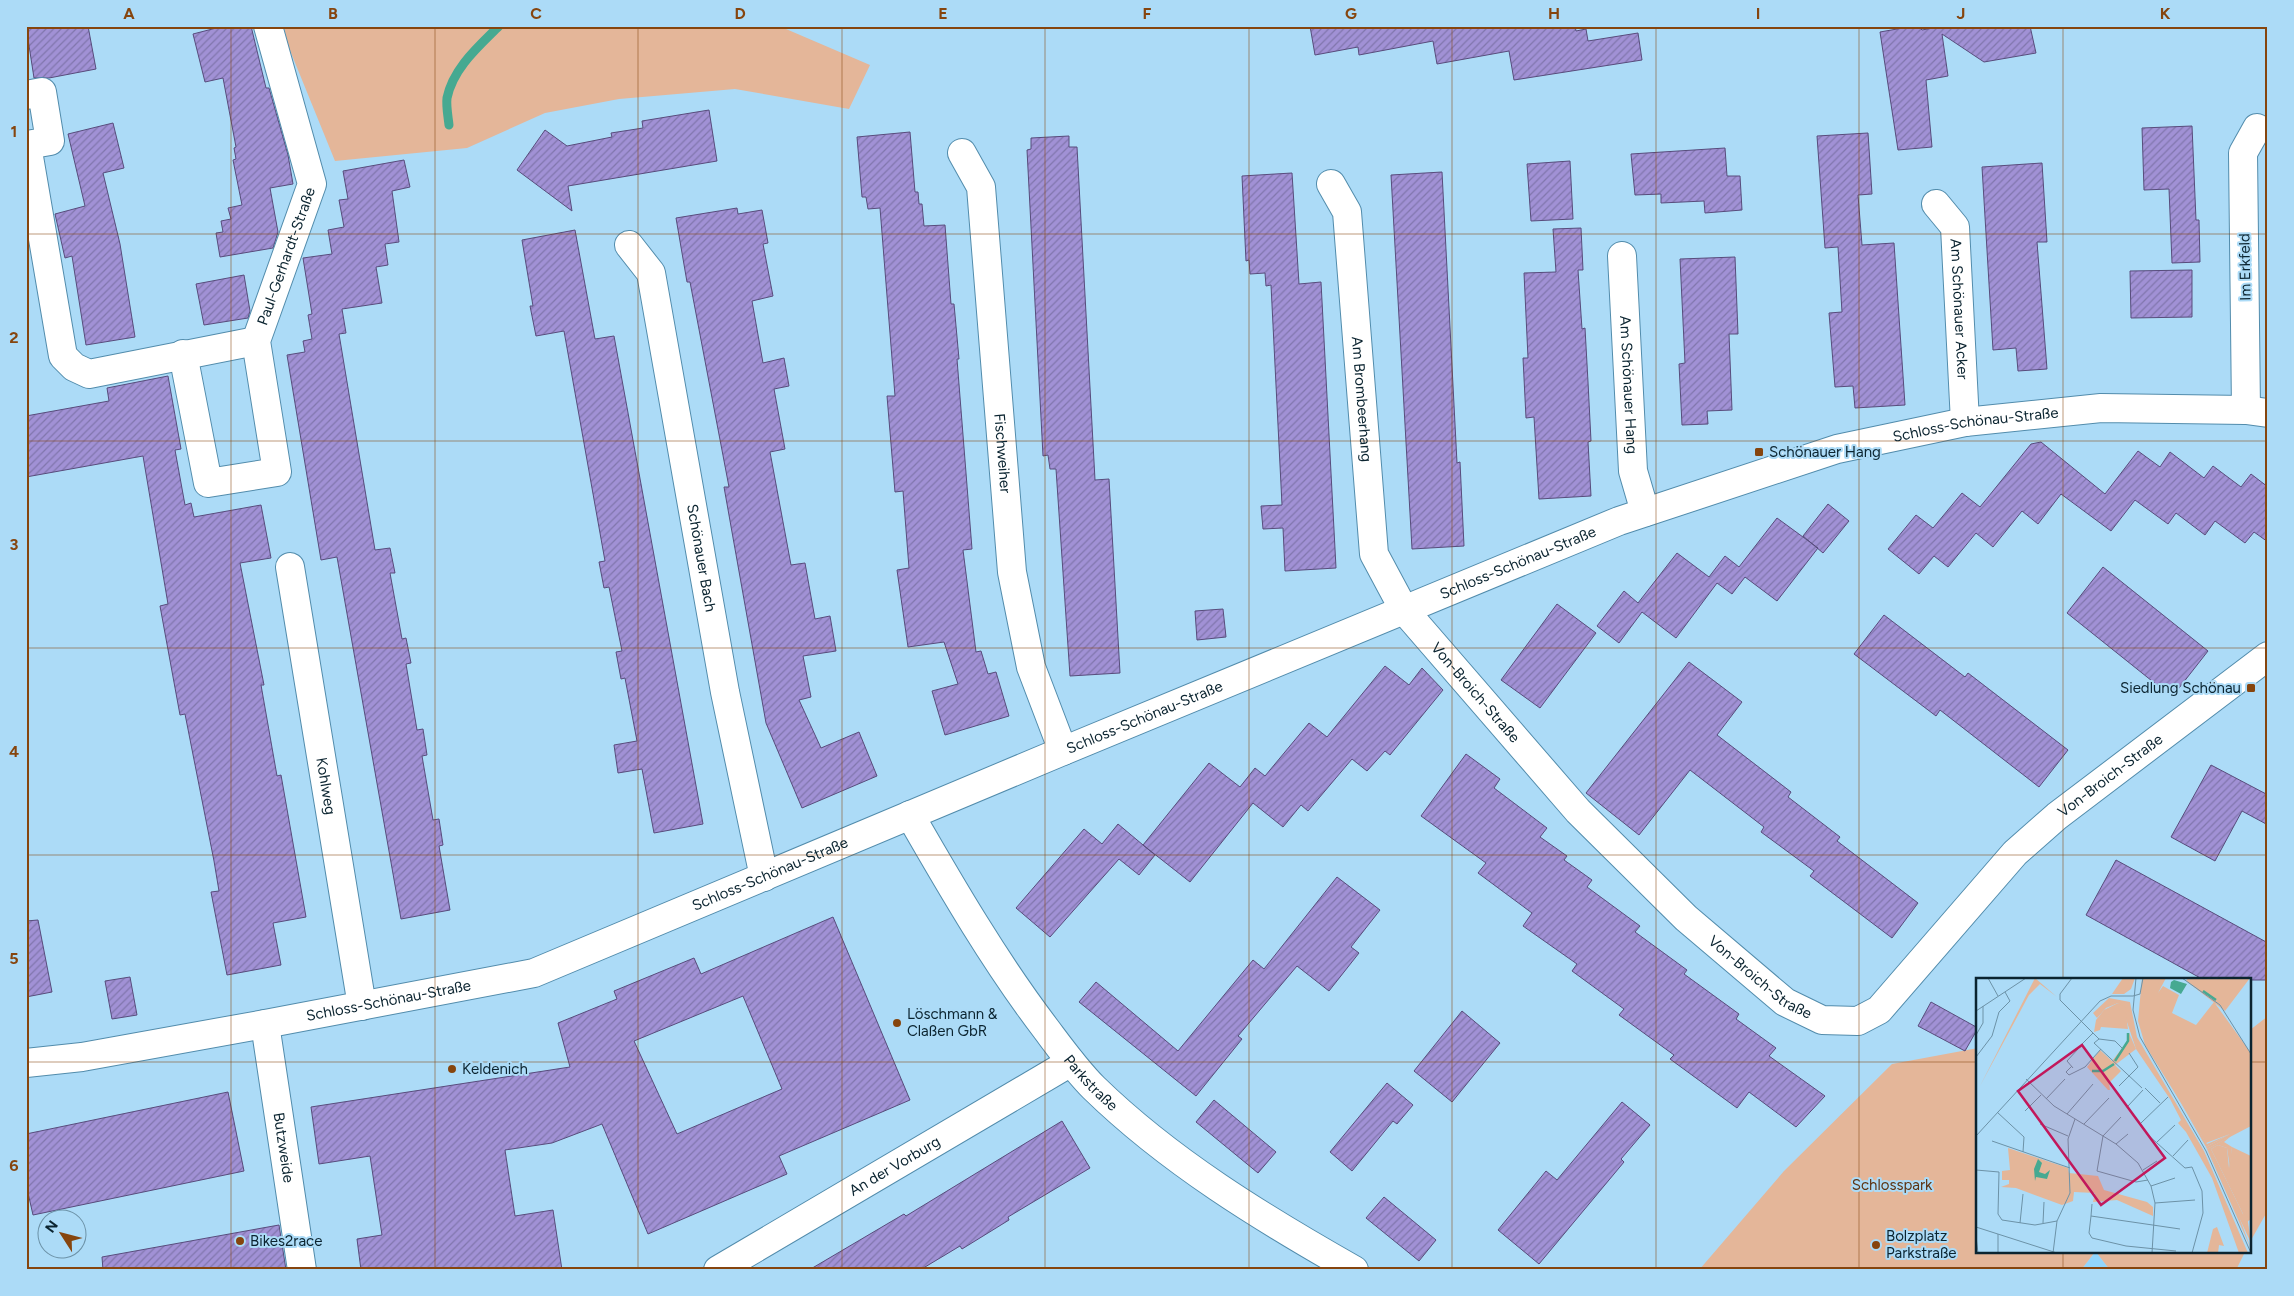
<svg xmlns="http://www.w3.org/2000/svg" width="2294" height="1296" font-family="Figtree,sans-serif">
<defs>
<pattern id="building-hatch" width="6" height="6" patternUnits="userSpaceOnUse" patternTransform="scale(1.25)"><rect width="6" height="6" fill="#a191d5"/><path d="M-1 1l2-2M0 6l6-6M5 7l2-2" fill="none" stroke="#8176ad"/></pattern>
</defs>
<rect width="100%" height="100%" fill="#acdbf7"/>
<path fill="#92d6fd" d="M 2095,1252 L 2096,1252 L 2110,1270 L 2081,1270 Z"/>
<path fill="#e4b699" d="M 284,26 L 779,26 L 870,65 L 849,109 L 735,89 L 619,99 L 545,113 L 467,148 L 335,161 L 287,43 Z
M 2268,1016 L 2268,1210 L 2250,1242 L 2250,1030 Z
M 1978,1048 L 1978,1252 L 2095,1252 L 2081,1270 L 1699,1270 L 1784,1171 L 1892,1064 Z
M 2096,1252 L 2245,1252 L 2236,1270 L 2110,1270 Z"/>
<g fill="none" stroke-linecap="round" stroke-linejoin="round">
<path stroke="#46a991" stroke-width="9" d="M 449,125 C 448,116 446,106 447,98 C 453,68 479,46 499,26"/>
</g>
<path fill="url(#building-hatch)" stroke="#584c7c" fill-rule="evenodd" d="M 26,26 L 88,26 L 96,69 L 49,78 L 34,78 Z
M 224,26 L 251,26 L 266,88 L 269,88 L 288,155 L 293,184 L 270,188 L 278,232 L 273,248 L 220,257 L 216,233 L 223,232 L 221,221 L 231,219 L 228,208 L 242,205 L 233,160 L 236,159 L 234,148 L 236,147 L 223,78 L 205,82 L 193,34 Z
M 1310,26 L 1575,26 L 1576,31 L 1586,29 L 1588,41 L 1638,33 L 1642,60 L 1514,80 L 1509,51 L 1437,64 L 1433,41 L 1359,55 L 1358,47 L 1315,55 Z
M 1914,26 L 1918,26 L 1922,30 L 1933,28 L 1929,26 L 2030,26 L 2036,53 L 1984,62 L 1942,34 L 1948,76 L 1926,80 L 1932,147 L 1898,150 L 1880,32 Z
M 709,110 L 717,161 L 568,186 L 572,211 L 517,170 L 545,130 L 567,146 L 612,137 L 611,133 L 643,128 L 642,121 Z
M 113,123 L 124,168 L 103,173 L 120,244 L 135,337 L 86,345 L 72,256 L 65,258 L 55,214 L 85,206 L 68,134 Z
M 2192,126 L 2196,220 L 2199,220 L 2200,262 L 2172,263 L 2169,189 L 2144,190 L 2142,128 Z
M 910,132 L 915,192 L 918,192 L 919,204 L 922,204 L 924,226 L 945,225 L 951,304 L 954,304 L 959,359 L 957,359 L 972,549 L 963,550 L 976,652 L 981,651 L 988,674 L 996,672 L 1009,716 L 945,735 L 932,691 L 958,684 L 944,642 L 908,647 L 897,570 L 909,568 L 903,491 L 895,492 L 887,396 L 895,396 L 880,208 L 868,209 L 866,197 L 862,197 L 857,137 Z
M 1868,133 L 1872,194 L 1858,195 L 1862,245 L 1894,243 L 1905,405 L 1855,408 L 1853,386 L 1835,387 L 1829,313 L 1842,312 L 1838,247 L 1825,248 L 1817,136 Z
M 1069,136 L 1069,147 L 1077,147 L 1095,480 L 1109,479 L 1120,673 L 1070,676 L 1056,469 L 1050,469 L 1048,455 L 1043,456 L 1027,150 L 1031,149 L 1031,138 Z
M 1725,148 L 1727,176 L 1740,176 L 1742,210 L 1705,213 L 1704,201 L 1661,203 L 1661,194 L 1635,195 L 1631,154 Z
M 404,160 L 410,187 L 392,191 L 399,242 L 385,244 L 388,265 L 376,267 L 382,303 L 342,309 L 346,333 L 339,334 L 375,550 L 390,548 L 395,573 L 390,573 L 402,639 L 406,638 L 411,663 L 406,664 L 417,730 L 423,729 L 427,755 L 422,756 L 433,820 L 439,819 L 443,845 L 439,846 L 450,910 L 401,919 L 337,557 L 321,560 L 287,355 L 305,352 L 303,341 L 312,339 L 308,315 L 312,314 L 303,258 L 332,254 L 328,230 L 344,227 L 339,200 L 348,199 L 343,171 Z
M 1570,161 L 1573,219 L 1531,221 L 1527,164 Z
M 2042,163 L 2047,242 L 2037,242 L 2047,369 L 2018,371 L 2016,348 L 1993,350 L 1982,167 Z
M 1442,172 L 1457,463 L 1460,462 L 1464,546 L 1412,549 L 1391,175 Z
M 1292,173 L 1299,284 L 1321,282 L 1336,568 L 1285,571 L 1283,528 L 1263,529 L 1261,506 L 1282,505 L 1271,285 L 1266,286 L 1265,273 L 1250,274 L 1249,260 L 1246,261 L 1242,176 Z
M 737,208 L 738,214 L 762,210 L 768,243 L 763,244 L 773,296 L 752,301 L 763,363 L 784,358 L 789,386 L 774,389 L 785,449 L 770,452 L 791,565 L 805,563 L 815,619 L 830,616 L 836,651 L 803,656 L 811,697 L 799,700 L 821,748 L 859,732 L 877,776 L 802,808 L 766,723 L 724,487 L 729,487 L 690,282 L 687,282 L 676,218 Z
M 1581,228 L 1583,270 L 1578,270 L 1582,329 L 1585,328 L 1588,382 L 1591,441 L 1588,442 L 1591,496 L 1539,499 L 1534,417 L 1526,418 L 1523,358 L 1528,358 L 1524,273 L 1556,272 L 1553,229 Z
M 575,230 L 595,339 L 614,336 L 703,824 L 654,833 L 642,769 L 618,773 L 614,745 L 637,741 L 625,678 L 621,679 L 616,652 L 622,651 L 609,587 L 604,588 L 599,562 L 605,561 L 564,331 L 536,336 L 530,306 L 533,306 L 522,240 Z
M 1735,257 L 1738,334 L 1729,334 L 1732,410 L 1707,411 L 1708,424 L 1682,425 L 1679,364 L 1685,363 L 1680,259 Z
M 2192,270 L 2192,317 L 2131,318 L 2130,271 Z
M 244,275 L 250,311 L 248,318 L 204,325 L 196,284 Z
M 168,376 L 181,449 L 175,450 L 185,505 L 191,503 L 194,517 L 261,505 L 271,558 L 240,563 L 264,685 L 261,685 L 277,776 L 281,775 L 306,917 L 273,923 L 281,965 L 227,975 L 211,892 L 219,891 L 214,861 L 185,714 L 180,715 L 160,606 L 168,604 L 143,456 L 26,477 L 26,416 L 109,401 L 107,388 Z
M 2041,442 L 2105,494 L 2138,451 L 2160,467 L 2170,452 L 2204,478 L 2213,466 L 2241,487 L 2251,474 L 2268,487 L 2268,542 L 2254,532 L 2245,543 L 2215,521 L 2205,535 L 2176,513 L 2168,524 L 2135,500 L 2111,531 L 2061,494 L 2038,524 L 2022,511 L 1993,547 L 1976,533 L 1948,567 L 1934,556 L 1919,574 L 1888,549 L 1916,515 L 1933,528 L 1962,493 L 1980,507 L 2031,444 Z
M 1828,504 L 1849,521 L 1823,553 L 1803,536 Z
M 1777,518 L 1818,548 L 1777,601 L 1745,577 L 1732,594 L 1717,583 L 1676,638 L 1642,612 L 1619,643 L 1597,626 L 1624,591 L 1638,603 L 1677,553 L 1709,577 L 1725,556 L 1739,567 Z
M 2103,567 L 2208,651 L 2172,697 L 2067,613 Z
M 1557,604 L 1596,633 L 1540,708 L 1501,680 Z
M 1223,609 L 1226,637 L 1197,640 L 1195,611 Z
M 1884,615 L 1965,677 L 1968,673 L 2068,750 L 2039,787 L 1940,710 L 1936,716 L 1854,654 Z
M 1689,662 L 1742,702 L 1717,735 L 1791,792 L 1788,797 L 1840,837 L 1837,841 L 1918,903 L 1892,938 L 1810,876 L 1814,871 L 1761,832 L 1764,827 L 1690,770 L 1639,835 L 1586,793 Z
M 1385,666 L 1409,685 L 1422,668 L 1443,690 L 1390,755 L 1385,751 L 1367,771 L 1352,759 L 1308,811 L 1301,805 L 1283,827 L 1253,803 L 1190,882 L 1143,845 L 1209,763 L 1240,787 L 1255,768 L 1265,776 L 1309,723 L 1327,737 Z
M 1466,754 L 1500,779 L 1494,788 L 1547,828 L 1540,837 L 1567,856 L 1564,860 L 1592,880 L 1587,887 L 1640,926 L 1635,932 L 1687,970 L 1684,974 L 1739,1014 L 1736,1019 L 1776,1048 L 1769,1056 L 1825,1096 L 1796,1127 L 1749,1092 L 1737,1108 L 1670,1059 L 1674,1055 L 1619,1015 L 1624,1009 L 1572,971 L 1577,964 L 1523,926 L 1532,913 L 1478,873 L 1486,863 L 1421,816 Z
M 2211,765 L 2268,795 L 2268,825 L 2242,811 L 2215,861 L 2171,837 Z
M 1118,824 L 1155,855 L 1139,875 L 1119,859 L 1050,937 L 1016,908 L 1084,829 L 1102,844 Z
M 2116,860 L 2268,943 L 2268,980 L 2204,980 L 2086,915 Z
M 1337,877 L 1380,910 L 1351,947 L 1359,953 L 1329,991 L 1297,966 L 1238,1036 L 1242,1039 L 1196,1096 L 1079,1002 L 1096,982 L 1178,1051 L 1253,960 L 1264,969 Z
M 833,917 L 910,1100 L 779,1156 L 787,1174 L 648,1234 L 602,1124 L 552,1143 L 505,1150 L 515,1216 L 553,1210 L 562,1270 L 361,1270 L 357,1239 L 382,1235 L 370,1156 L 319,1164 L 311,1107 L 570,1067 L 558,1023 L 617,999 L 614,991 L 694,958 L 701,974 ZM 743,996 L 782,1089 L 677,1134 L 634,1041 Z
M 38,920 L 52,992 L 26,997 L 26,921 Z
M 130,977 L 137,1015 L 112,1019 L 105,981 Z
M 1931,1002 L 1978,1028 L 1965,1051 L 1918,1026 Z
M 1462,1011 L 1500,1043 L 1452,1102 L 1414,1071 Z
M 1387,1083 L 1413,1105 L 1397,1124 L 1393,1121 L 1352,1171 L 1330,1152 Z
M 228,1092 L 244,1171 L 33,1215 L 26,1184 L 26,1134 Z
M 1214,1100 L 1276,1152 L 1258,1173 L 1196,1122 Z
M 1622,1102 L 1650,1125 L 1621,1159 L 1624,1162 L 1539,1264 L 1498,1230 L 1546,1171 L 1557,1180 Z
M 1062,1121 L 1090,1168 L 1008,1217 L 1009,1220 L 962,1249 L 960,1246 L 920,1270 L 809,1270 L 904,1214 L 906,1216 Z
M 1384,1197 L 1436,1240 L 1419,1261 L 1366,1218 Z
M 279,1225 L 286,1270 L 103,1270 L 102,1257 Z"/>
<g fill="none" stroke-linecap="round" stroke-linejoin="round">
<defs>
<g id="minor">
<path d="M 26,95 L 42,92 L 50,141 L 27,145 L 63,356 L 74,367 L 89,374 L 256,341"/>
<path id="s1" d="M 962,153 L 981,187 L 1012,572 L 1031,667 L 1063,751"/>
<path id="s2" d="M 1331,184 L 1347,212 L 1374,554 L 1404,610 L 1578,811 L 1686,918 L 1785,1002 L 1822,1020 L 1858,1021 L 1879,1010 L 2015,853 L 2057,816 L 2268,656"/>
<path id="s3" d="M 1936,204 L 1955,227 L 1965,422"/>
<path id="s4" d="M 629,245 L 651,273 L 725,692 L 764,877"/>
<path id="s5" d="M 1622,256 L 1633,471 L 1645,512"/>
<path id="s6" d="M 183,354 L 208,483 L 277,472 L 256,341 L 312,184 L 268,26"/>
<path d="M 2246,410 L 2243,153 L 2257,128"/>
<path id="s7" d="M 290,567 L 362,1006"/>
<path id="s8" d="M 910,815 C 952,888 995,962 1046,1029 C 1061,1049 1076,1070 1094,1088 C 1169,1161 1262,1218 1354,1270"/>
<path id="s9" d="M 265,1024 L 302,1270"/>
<path id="s10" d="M 26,1063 L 82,1057 L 265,1024 L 534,973 L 1063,751 L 1619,521 L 1837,449 L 1965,422 L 2101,408 L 2246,410 L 2268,413"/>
<path id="s11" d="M 718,1270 L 1071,1062"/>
</g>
</defs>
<use href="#minor" stroke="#528cac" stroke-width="30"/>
<use href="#minor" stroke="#fff" stroke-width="28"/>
</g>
<path fill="none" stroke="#86450e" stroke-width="1" stroke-opacity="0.55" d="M 231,26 L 231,1270M 435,26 L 435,1270M 638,26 L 638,1270M 842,26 L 842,1270M 1045,26 L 1045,1270M 1249,26 L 1249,1270M 1452,26 L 1452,1270M 1656,26 L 1656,1270M 1859,26 L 1859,1270M 2063,26 L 2063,980M 26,234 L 2268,234M 26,441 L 2268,441M 26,648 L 2268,648M 26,855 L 2268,855M 26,1062 L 1978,1062M 2250,1062 L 2268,1062M 2063,1252 L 2063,1270"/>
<g fill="#86450e" stroke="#acdbf7" stroke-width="2">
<rect x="1754" y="447" width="10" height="10" rx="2.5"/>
<rect x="2246" y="683" width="10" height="10" rx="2.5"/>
<circle cx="897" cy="1023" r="5"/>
<circle cx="452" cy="1069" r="5"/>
<circle cx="240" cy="1241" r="5"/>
<circle cx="1876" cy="1245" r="5"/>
</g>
<g text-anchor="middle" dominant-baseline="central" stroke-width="4" stroke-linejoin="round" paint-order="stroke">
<g font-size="15" fill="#0b2430" stroke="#acdbf7">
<text stroke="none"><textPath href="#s6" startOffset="424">Paul-Gerhardt-Straße</textPath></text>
<text transform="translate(2245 267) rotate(-91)">Im Erkfeld</text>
<text stroke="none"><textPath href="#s3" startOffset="112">Am Schönauer Acker</textPath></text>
<text stroke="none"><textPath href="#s5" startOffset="129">Am Schönauer Hang</textPath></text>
<text stroke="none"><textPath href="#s2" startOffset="220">Am Brombeerhang</textPath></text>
<text stroke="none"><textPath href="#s10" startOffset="2062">Schloss-Schönau-Straße</textPath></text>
<text stroke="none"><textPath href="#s1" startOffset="306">Fischweiher</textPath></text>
<text stroke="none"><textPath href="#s4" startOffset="325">Schönauer Bach</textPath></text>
<text stroke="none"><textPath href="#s10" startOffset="1582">Schloss-Schönau-Straße</textPath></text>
<text stroke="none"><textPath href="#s2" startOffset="548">Von-Broich-Straße</textPath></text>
<text stroke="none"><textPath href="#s10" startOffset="1178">Schloss-Schönau-Straße</textPath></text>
<text stroke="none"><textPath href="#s2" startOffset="1418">Von-Broich-Straße</textPath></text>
<text stroke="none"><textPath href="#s7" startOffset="222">Kohlweg</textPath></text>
<text stroke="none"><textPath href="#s10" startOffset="772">Schloss-Schönau-Straße</textPath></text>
<text stroke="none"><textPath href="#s2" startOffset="952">Von-Broich-Straße</textPath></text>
<text stroke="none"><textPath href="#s10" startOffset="368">Schloss-Schönau-Straße</textPath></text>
<text stroke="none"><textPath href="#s8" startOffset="324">Parkstraße</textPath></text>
<text stroke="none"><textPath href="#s9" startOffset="125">Butzweide</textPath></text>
<text stroke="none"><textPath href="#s11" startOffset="205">An der Vorburg</textPath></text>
</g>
<g font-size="15" fill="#0b2430" stroke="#acdbf7" text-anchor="start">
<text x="1769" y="452">Schönauer Hang</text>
<text x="2241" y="688" text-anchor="end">Siedlung Schönau</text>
<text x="907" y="1014">Löschmann &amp;<tspan x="907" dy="17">Claßen GbR</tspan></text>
<text x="462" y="1069">Keldenich</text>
<text x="1886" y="1236">Bolzplatz<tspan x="1886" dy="17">Parkstraße</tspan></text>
<text x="250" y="1241">Bikes2race</text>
</g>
<g font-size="15" fill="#5e3311" stroke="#acdbf7">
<text x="1892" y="1185">Schlosspark</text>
</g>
</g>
<g transform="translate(1976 978)">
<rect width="275" height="275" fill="#acdbf7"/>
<path d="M 59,0 L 81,19 L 64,6 L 53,17 L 4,108 ZM 166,0 L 190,0 L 182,15 L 187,8 L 203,17 L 196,35 L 220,47 L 238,24 L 275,75 L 275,148 L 231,171 L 258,225 L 275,271 L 230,169 L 254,156 L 230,165 L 169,67 L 162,43 ZM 212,0 L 274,0 L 249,33 L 210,3 ZM 242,167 L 251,170 L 253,190 L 256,169 L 275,178 L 275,241 L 271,244 L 235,171 Z" fill="#e4b699"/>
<path d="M 147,0 L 159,0 L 155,11 L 148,16 L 136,16 ZM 133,20 L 154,24 L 161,59 L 228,173 L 272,275 L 263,275 L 236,200 L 210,154 L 202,145 L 205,142 L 194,121 L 160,71 L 147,32 L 142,25 L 130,30 L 121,40 L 117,35 ZM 197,111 L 231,166 L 254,156 L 230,169 ZM 255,158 L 248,164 L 256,169 L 254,190 L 251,170 L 242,167 L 235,171 L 267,236 L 271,237 L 275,265 L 231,171 Z" fill="#e4b699"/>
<path d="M 142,25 L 149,29 L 152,51 L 125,49 L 124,52 L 118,54 L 120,42 L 128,32 ZM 153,55 L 160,71 L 139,87 L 145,93 L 133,105 L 134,112 L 132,112 L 111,89 L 124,72 L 136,83 L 151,64 ZM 32,170 L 92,190 L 93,195 L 122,198 L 128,212 L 171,224 L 177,229 L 177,238 L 141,222 L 117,224 L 119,215 L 98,214 L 97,223 L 86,227 L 40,210 L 25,209 L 33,206 L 33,202 L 26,202 L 26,193 L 34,192 ZM 241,249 L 248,268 L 243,267 L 242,275 L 231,275 L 237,251 Z" fill="#e4b699"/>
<path d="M 198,2 L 211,6 L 205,16 L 194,10 L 195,4 ZM 62,181 L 66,185 L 63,194 L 69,196 L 74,192 L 71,201 L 60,199 L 59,203 L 58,191 Z" fill="#46a991"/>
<path fill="none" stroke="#46a991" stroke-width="2.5" d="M 227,13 L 240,22M 139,83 L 152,63 L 152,55M 116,93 L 127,93 L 138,86"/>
<path fill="none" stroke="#6c92a7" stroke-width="1" d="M 12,0 L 22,18M 96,0 L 84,16 L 84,22 L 123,61 L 139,63 L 146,70M 160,0 L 157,32 L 164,59 L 230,173 L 275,275M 206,0 L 244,27 L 275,76M 157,18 L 164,16 L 167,0M 0,33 L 50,0M 0,57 L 7,45 L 7,28M 123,61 L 118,65 L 166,110M 102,70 L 117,55M 0,79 L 16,58 L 23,34 L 34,23 L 29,14M 96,88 L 90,94 L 93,97 L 109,89 L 125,71M 97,90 L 91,83 L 102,71M 50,101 L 78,128 L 140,166 L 162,185 L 175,208 L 179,225 L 176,275M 143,108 L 162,89 L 153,75M 169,110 L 184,125M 70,121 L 89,101M 152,128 L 167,112M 49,133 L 65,117M 21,134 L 48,159 L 47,174M 91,136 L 117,106M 145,139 L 127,158 L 121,193 L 160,204 L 172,202M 165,145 L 192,119M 64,146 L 92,158M 108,146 L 133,120M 172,157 L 209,190 L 216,189 L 226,213 L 227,235 L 216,275M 0,158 L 124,23 L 135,18 L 157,18M 16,163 L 94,190M 181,164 L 199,147M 140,166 L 152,156M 197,178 L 212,162M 0,192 L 23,194 L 22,236 L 26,242 L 59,247 L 81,243M 167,192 L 181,183M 0,194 L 0,218M 175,208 L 199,200M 179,225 L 219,222M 116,226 L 115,238 L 204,251M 115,238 L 113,255 L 116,260 L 150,268 L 200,273M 44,245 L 47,216M 67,245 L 68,224M 0,249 L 81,275M 22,256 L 22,275M 0,259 L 2,275M 77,275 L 81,243 L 94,215 L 92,161 L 99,141"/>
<path fill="#c2185b" fill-opacity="0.15" stroke="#c2185b" stroke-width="2.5" d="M 106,67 L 189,180 L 125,227 L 42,113 Z"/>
<rect width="275" height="275" fill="none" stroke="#0b2430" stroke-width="2.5"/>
</g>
<rect width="2294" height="1296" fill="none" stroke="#acdbf7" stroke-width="55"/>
<g transform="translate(62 1234) rotate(306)"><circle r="24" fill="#acdbf7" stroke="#6c92a7"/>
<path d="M0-4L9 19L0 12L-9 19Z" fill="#86450e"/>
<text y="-8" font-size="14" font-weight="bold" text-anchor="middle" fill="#0b2430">N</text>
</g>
<rect x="28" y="28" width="2238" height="1240" fill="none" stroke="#86450e" stroke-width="2"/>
<g font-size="16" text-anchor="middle" font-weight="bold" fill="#86450e">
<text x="129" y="19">A</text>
<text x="333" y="19">B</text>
<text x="536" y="19">C</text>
<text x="740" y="19">D</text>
<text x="943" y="19">E</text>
<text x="1147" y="19">F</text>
<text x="1351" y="19">G</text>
<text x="1554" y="19">H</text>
<text x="1758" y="19">I</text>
<text x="1961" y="19">J</text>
<text x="2165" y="19">K</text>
<text x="14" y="137">1</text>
<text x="14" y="343">2</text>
<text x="14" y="550">3</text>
<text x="14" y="757">4</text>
<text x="14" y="964">5</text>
<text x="14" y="1171">6</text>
</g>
</svg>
